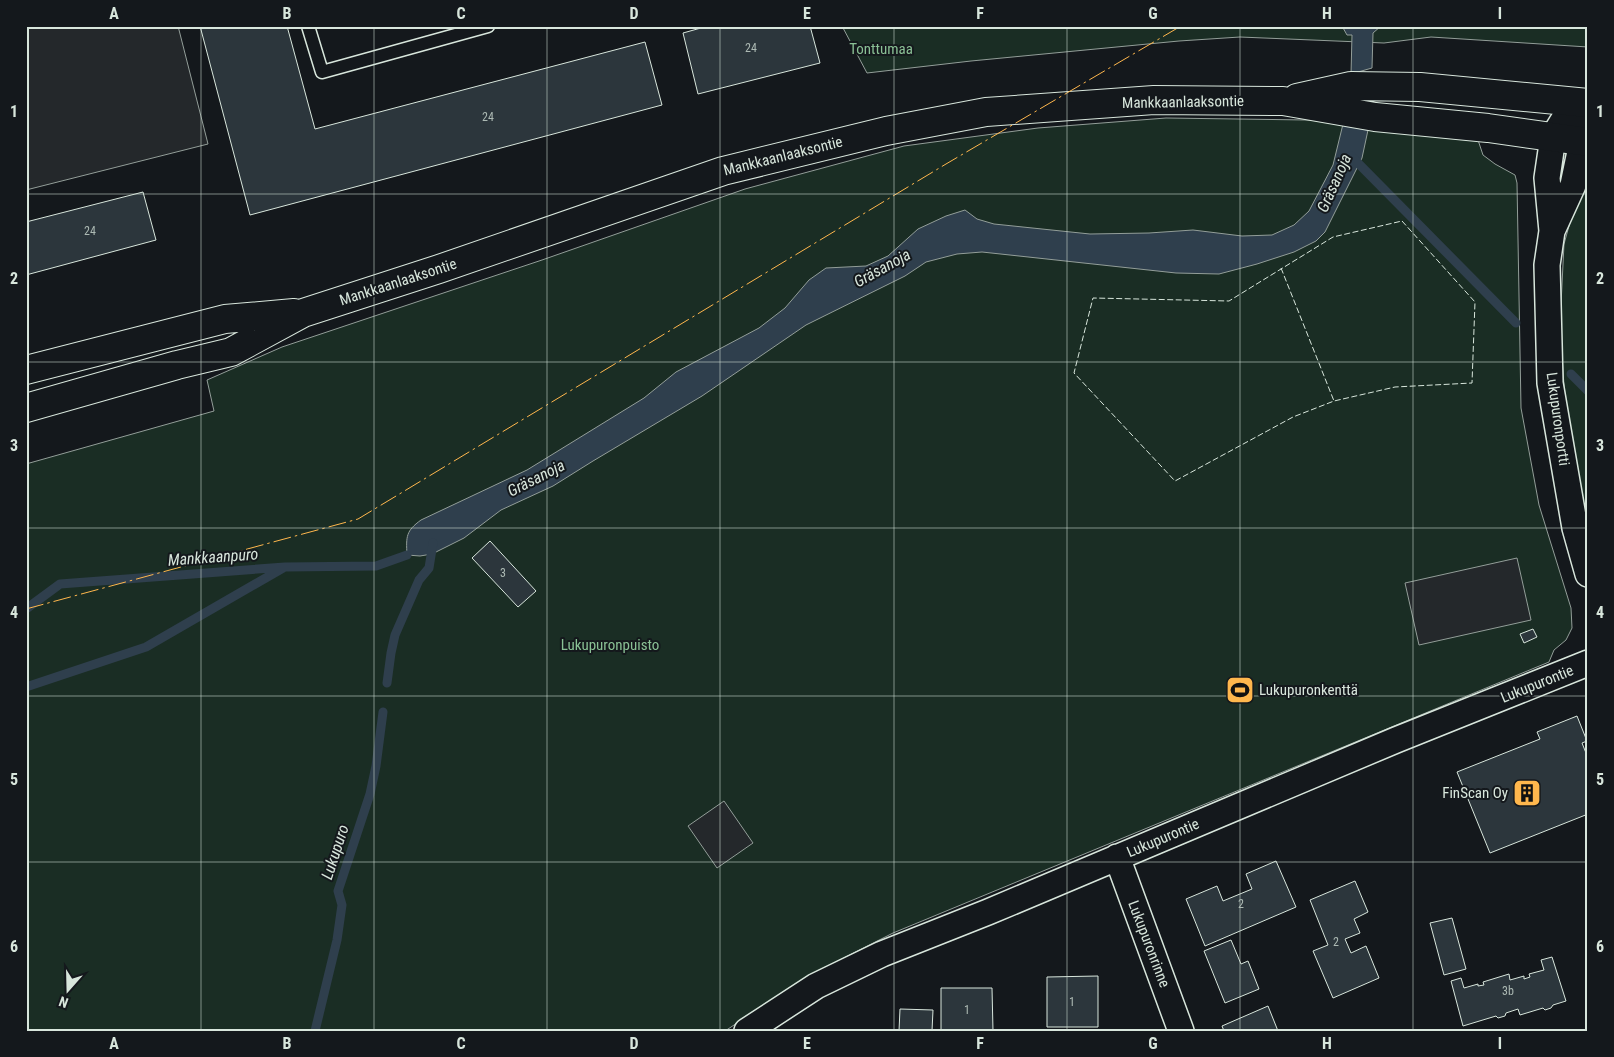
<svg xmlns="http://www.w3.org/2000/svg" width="1614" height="1057" font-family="'Roboto Condensed',sans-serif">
<rect width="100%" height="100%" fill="#14181c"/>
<path fill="#1a2d24" stroke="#939e99" d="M 842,26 L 1588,26 L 1588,47 L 1431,37 L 1384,43 L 1240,37 L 1179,41 L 971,61 L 867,73 Z
M 1166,118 L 1307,120 L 1471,132 L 1478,140 L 1483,155 L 1495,164 L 1515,175 L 1517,183 L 1521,408 L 1539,505 L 1571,608 L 1572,628 L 1566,640 L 1554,650 L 1549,662 L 893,933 L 808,976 L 725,1031 L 26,1031 L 26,464 L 214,411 L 207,380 L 282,347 L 542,260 L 745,189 L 904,146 L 1038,128 Z
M 1588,177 L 1588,518 L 1573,465 L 1564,386 L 1560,325 L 1564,244 L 1574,208 L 1583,184 Z"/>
<path fill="#24282b" stroke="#939e99" d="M 26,26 L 178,26 L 208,144 L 26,190 Z
M 1517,558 L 1531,620 L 1419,645 L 1405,583 Z
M 724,801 L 753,843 L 717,868 L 688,826 Z"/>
<path fill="#2f3f4d" stroke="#939e99" d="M 1342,26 L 1381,26 L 1373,33 L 1372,68 L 1351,74 L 1352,35 L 1347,35 Z
M 1343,124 L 1368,130 L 1362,158 L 1325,232 L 1316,241 L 1294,252 L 1257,264 L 1219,274 L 1176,273 L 982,252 L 957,254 L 926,262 L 905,276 L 806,325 L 702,396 L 593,461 L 553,486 L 501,510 L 464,538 L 432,554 L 420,556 L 407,555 C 406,536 406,531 421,520 L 527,470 L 644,398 L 676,372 L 759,328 L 785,308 L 809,280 L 826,268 L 866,266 L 888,256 L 918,229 L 946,216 L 965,210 L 977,219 L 994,224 L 1090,234 L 1149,233 L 1193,230 L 1242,236 L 1272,235 L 1294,225 L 1309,211 L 1333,165 Z"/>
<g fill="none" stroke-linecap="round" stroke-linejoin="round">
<path stroke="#2f3f4d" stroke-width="9" d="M 1351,156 L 1516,323
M 1571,374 L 1588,391
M 26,609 L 60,584 L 285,567 L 376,566 L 407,555
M 387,683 L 391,653 L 395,635 L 419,580 L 429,568 L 433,543
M 26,687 L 146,647 L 283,568
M 315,1031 L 337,940 L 342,905 L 338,891 L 370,794 L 376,766 L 383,712"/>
</g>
<path fill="#2c363c" stroke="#d8e6dc" d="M 200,26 L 287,26 L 315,129 L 645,42 L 662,105 L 250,215 Z
M 708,26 L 810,26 L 820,63 L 698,94 L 683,33 Z
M 143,192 L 156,240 L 26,275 L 26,222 Z
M 490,541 L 536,591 L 518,607 L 472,558 Z
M 1533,629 L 1537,637 L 1524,643 L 1520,634 Z
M 1577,716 L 1587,741 L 1582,743 L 1588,758 L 1588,814 L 1490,853 L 1457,772 L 1540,739 L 1537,732 Z
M 1276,861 L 1296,907 L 1205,946 L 1186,899 L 1217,886 L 1223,901 L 1252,889 L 1246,874 Z
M 1355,881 L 1368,912 L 1354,919 L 1360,933 L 1345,939 L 1351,953 L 1366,946 L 1379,978 L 1333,998 L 1313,951 L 1328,945 L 1310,900 Z
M 1452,918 L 1466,969 L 1444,975 L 1430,923 Z
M 1231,940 L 1241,964 L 1248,961 L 1259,989 L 1225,1003 L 1204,951 Z
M 1552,957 L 1566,1001 L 1553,1005 L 1551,1008 L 1545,1010 L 1543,1008 L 1520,1015 L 1518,1009 L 1506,1013 L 1505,1016 L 1498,1018 L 1496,1016 L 1463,1026 L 1451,981 L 1461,978 L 1464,988 L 1478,984 L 1478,986 L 1484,985 L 1483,982 L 1509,974 L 1510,980 L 1524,976 L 1524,979 L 1530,977 L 1529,974 L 1544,970 L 1541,960 Z
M 1098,976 L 1098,1027 L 1047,1027 L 1047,977 Z
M 941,988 L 992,988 L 993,1031 L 941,1031 Z
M 1268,1006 L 1278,1031 L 1224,1031 L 1222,1026 Z
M 900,1009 L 933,1010 L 932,1031 L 899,1031 Z"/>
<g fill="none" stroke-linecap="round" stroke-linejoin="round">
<defs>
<path id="service" d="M 308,26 L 322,72 L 488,26"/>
<path id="minor" d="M 1575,101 L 1553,137 L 1547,178 L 1552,231 L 1547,265 L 1550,383 L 1575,528 L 1588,574
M 1552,231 L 1573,185 L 1582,142 L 1579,122
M 1117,857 L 1181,1031
M 747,1031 L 816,986 L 882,954 L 988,912 L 1396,740 L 1588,663"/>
<path id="primary" d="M 1297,98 L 1351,86 L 1420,87 L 1588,103
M 26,370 L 225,319 L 294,313
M 26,408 L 177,365 L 231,352 L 303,313 L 439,269 L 723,171 L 886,131 L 986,112 L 1154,100 L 1283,101 L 1375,117 L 1488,128 L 1588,142"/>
</defs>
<use href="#service" stroke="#d8e6dc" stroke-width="15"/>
<use href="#minor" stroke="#d8e6dc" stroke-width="28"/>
<use href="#primary" stroke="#d8e6dc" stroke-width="30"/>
<use href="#service" stroke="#14181c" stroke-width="12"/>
<use href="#minor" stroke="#14181c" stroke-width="25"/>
<use href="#primary" stroke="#14181c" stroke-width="28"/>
<path stroke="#d8e6dc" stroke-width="1" stroke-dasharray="6 2.5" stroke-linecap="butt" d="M 1402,221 L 1475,302 L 1472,383 L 1395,387 L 1334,401 L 1293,417 L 1175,481 L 1074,373 L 1093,298 L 1229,301 L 1333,237 Z
M 1281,268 L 1334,401"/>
<path stroke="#ffb74d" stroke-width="1" stroke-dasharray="18 4 2.5 4" stroke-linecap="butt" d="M 26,609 L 358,519 L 946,164 L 1181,26"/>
</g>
<path fill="none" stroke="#d8e6dc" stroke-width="1" stroke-opacity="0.55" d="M 201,26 L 201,1031M 374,26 L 374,1031M 547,26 L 547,1031M 720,26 L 720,1031M 894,26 L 894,1031M 1067,26 L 1067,1031M 1240,26 L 1240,1031M 1413,26 L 1413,1031M 26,194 L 1588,194M 26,362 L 1588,362M 26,528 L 1588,528M 26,696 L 1588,696M 26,862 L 1588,862"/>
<defs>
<symbol id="stadium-square" viewBox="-11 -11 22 22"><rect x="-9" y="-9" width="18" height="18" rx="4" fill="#ffb74d" stroke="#14181c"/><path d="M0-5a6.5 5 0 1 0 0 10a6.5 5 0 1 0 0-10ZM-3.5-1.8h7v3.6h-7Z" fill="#111"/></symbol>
<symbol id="building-square" viewBox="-11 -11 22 22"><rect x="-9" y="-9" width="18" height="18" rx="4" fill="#ffb74d" stroke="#14181c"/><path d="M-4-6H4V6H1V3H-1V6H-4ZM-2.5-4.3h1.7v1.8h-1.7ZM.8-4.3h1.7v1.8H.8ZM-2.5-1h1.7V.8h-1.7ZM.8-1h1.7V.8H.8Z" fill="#111"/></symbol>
</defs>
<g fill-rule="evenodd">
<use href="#stadium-square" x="1224" y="674" width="32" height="32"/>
<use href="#building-square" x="1511" y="777" width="32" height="32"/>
</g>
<g text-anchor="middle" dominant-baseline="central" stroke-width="4" stroke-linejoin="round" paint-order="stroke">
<g font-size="12" fill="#adbab4">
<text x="751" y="48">24</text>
<text x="488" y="117">24</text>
<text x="90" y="231">24</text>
<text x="503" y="573">3</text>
<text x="1241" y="904">2</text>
<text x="1336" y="942">2</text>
<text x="1508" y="991">3b</text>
<text x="1072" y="1002">1</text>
<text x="967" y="1010">1</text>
</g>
<g font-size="15" fill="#8ac095" stroke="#14181c">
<text x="881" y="49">Tonttumaa</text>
<text x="610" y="645">Lukupuronpuisto</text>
</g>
<g font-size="15" fill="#d8e6dc" stroke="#14181c">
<text transform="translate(1183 102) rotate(-1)">Mankkaanlaaksontie</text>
<text transform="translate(783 156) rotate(-14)">Mankkaanlaaksontie</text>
<text transform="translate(398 282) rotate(-18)">Mankkaanlaaksontie</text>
<text transform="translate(1558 419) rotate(82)">Lukupuronportti</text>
<text transform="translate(1537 684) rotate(-22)">Lukupurontie</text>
<text transform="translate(1163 838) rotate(-23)">Lukupurontie</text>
<text transform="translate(1149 944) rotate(69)">Lukupuronrinne</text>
</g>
<g font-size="15" fill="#d8e6dc" stroke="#14181c" text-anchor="start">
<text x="1259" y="690">Lukupuronkenttä</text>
<text x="1508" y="793" text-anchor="end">FinScan Oy</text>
</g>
<g font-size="16" font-style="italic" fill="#d8e6dc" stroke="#14181c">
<text transform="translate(1334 183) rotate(-66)">Gräsanoja</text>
<text transform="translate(882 268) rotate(-29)">Gräsanoja</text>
<text transform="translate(536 478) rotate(-27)">Gräsanoja</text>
<text transform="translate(213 557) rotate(-4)">Mankkaanpuro</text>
<text transform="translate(335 852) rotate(-72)">Lukupuro</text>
</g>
</g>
<rect width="1614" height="1057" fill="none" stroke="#14181c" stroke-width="55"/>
<g transform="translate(68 990) rotate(200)" stroke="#14181c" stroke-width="4" paint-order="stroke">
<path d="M0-4L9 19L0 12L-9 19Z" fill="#d8e6dc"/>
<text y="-8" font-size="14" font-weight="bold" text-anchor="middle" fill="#d8e6dc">N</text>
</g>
<rect x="28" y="28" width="1558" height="1002" fill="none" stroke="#d8e6dc" stroke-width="2"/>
<g font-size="16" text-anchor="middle" font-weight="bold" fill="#d8e6dc">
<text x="114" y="19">A</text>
<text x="287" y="19">B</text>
<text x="461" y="19">C</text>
<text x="634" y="19">D</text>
<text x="807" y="19">E</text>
<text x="980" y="19">F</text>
<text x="1153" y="19">G</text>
<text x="1327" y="19">H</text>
<text x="1500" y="19">I</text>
<text x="14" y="117">1</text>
<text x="1600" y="117">1</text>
<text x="14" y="284">2</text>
<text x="1600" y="284">2</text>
<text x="14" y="451">3</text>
<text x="1600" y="451">3</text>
<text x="14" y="618">4</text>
<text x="1600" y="618">4</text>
<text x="14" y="785">5</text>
<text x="1600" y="785">5</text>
<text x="14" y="952">6</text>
<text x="1600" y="952">6</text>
<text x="114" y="1049">A</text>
<text x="287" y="1049">B</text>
<text x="461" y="1049">C</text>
<text x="634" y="1049">D</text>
<text x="807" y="1049">E</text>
<text x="980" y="1049">F</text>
<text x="1153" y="1049">G</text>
<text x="1327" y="1049">H</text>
<text x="1500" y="1049">I</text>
</g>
</svg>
